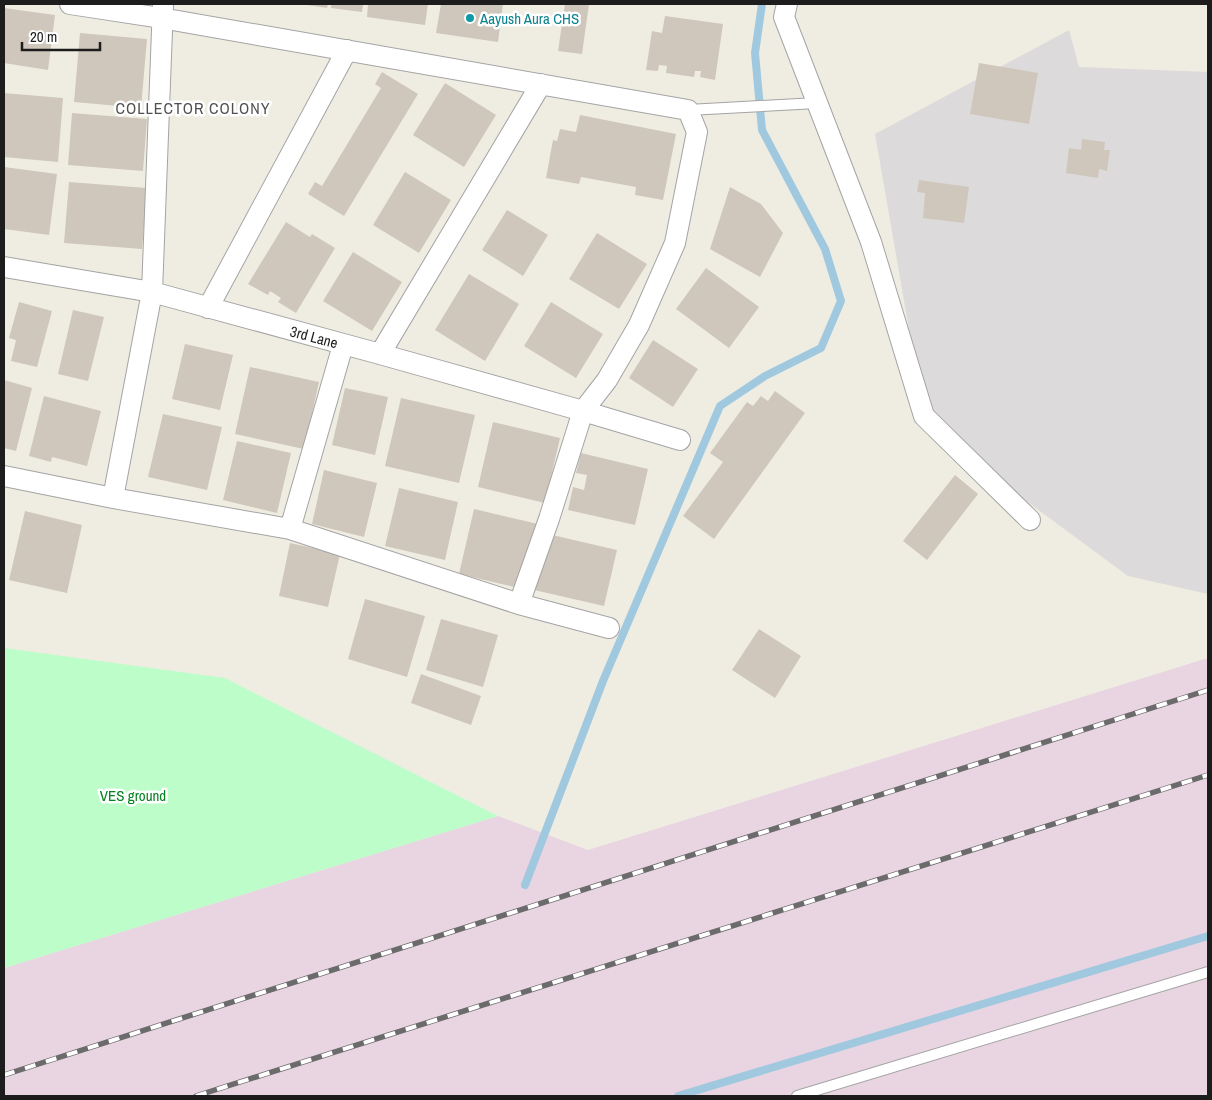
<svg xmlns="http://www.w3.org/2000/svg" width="1212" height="1100" font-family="'Archivo Narrow',sans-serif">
<rect width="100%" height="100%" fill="#efede2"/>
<path fill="#dcdada" d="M 1069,30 L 1079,67 L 1208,72 L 1208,594 L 1128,576 L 926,427 L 875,134 Z"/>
<path fill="#e9d4e2" d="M 1208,658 L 1208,1096 L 4,1096 L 4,968 L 498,816 L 588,850 Z"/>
<path fill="#bcfdc9" d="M 4,648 L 225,678 L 498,816 L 4,968 Z"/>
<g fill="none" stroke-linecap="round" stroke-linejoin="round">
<path stroke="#a0c9e0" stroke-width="8" d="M 525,885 L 603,681 L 720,406 L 765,376 L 821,348 L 841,301 L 825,249 L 762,130 L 755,53 L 762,4
M 678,1096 L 1208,936"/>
</g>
<path fill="#cfc7bb" d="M 307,4 L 328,4 L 327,8 L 307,5 Z
M 331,4 L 363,4 L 362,12 L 331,8 Z
M 368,4 L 428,4 L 425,25 L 367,17 Z
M 441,4 L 503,4 L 498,42 L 436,33 Z
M 565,4 L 589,4 L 582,54 L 558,51 Z
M 4,8 L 55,15 L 48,70 L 4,63 Z
M 665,16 L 723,24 L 715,80 L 700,77 L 701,71 L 695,71 L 694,77 L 666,73 L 667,66 L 659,65 L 658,71 L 646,70 L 652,31 L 662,33 Z
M 80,33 L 147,39 L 141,108 L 74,102 Z
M 979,63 L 1038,73 L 1029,124 L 970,114 Z
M 382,72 L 418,94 L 344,216 L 308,194 L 315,182 L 322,186 L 381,88 L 375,84 Z
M 445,83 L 496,115 L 464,167 L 413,135 Z
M 4,93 L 63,98 L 58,162 L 4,157 Z
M 72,113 L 147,119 L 143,171 L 68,165 Z
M 580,115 L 676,134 L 663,200 L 635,195 L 636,187 L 581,177 L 579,184 L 546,178 L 553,140 L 557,141 L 560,129 L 576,132 Z
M 1082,139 L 1105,142 L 1104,150 L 1110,150 L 1107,171 L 1099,169 L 1098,178 L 1066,173 L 1069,148 L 1081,150 Z
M 4,167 L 57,174 L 49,235 L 4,229 Z
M 405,172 L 451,200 L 419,253 L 373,225 Z
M 919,180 L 969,187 L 964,223 L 923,218 L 925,193 L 917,192 Z
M 69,182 L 147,188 L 142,249 L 64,243 Z
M 730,187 L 761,204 L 783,233 L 760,277 L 710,249 Z
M 507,210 L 548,235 L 523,276 L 482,250 Z
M 286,222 L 310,237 L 312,234 L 335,248 L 296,313 L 278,302 L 281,298 L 270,291 L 268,295 L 248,284 Z
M 597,233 L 647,264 L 619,309 L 569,279 Z
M 353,252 L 402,282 L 372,331 L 323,301 Z
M 706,268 L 759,307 L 729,348 L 676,309 Z
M 469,274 L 519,304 L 485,361 L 435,330 Z
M 19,302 L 52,311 L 37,367 L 11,361 L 16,340 L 9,338 Z
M 551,302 L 603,334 L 576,378 L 524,346 Z
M 73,310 L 104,317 L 88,381 L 58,374 Z
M 653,340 L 698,369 L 673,407 L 629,378 Z
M 185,344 L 233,355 L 220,410 L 172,399 Z
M 250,367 L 319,382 L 304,449 L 235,434 Z
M 4,380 L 32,388 L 16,451 L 4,448 Z
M 345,388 L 388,397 L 375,455 L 332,445 Z
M 775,391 L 805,413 L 714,539 L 683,516 L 723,462 L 710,453 L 747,402 L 753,406 L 761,396 L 768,401 Z
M 44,396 L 101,411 L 87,466 L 52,457 L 51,462 L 29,456 Z
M 401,398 L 475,415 L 459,483 L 385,466 Z
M 163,414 L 222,427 L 207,490 L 148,477 Z
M 493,422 L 560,438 L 545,503 L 478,487 Z
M 237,441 L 291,453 L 277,513 L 223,500 Z
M 581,453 L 648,469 L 635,525 L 568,510 L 573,487 L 584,490 L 587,475 L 576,473 Z
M 324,470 L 377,483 L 364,537 L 312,524 Z
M 955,475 L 978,494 L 927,560 L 903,541 Z
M 399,488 L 458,502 L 445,560 L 385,546 Z
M 474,509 L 538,524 L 523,589 L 459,574 Z
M 25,511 L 82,525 L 67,593 L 9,580 Z
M 548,534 L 617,550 L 604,606 L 534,590 Z
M 290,543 L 340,554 L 328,607 L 279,596 Z
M 365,599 L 425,616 L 407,677 L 348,659 Z
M 441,619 L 498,635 L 483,687 L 426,670 Z
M 759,629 L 801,656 L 775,698 L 732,670 Z
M 421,674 L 481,696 L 471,725 L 411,703 Z"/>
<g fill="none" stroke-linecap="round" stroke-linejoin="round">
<defs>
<path id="service" d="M 688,110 L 817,103
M 797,1096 L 1208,972"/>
<path id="minor" d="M 787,4 L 784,17 L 871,242 L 924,416 L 1030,520
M 4,267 L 152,292 L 380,354 L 583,411 L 607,380 L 639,325 L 675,243 L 697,132 L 688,110 L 161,18 L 70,4
M 208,308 L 347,50
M 380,354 L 541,84
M 4,476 L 113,498 L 290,529 L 519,604 L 609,628
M 113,498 L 152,292 L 163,4
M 290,529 L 343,345
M 519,604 L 549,519 L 583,411 L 680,440"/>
</defs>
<use href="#service" stroke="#a4a4a4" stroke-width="12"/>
<use href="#minor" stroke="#a4a4a4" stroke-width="22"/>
<use href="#service" stroke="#fff" stroke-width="10"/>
<use href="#minor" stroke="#fff" stroke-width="20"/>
<defs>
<path id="rail" d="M 4,1075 L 1208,690
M 196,1096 L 1208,775"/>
</defs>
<use href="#rail" stroke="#6b6b6b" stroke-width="5.5"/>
<use href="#rail" stroke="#fff" stroke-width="4" stroke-dasharray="11" stroke-linecap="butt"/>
</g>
<circle fill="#0f9aa8" stroke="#fff" stroke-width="2" cx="470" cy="18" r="5"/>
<g text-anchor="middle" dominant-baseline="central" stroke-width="5" stroke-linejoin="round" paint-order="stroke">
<g font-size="15" fill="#0d838f" stroke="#fff" text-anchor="start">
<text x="480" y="18">Aayush Aura CHS</text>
</g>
<g font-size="15" fill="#1d1d1d" stroke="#fff">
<text transform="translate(314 337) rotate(15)">3rd Lane</text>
</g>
<g font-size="15" fill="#04831f" stroke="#fff">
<text x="133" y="795">VES ground</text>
</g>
<g font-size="16" letter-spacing="1" fill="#505050" stroke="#fff">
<text x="193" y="108">COLLECTOR COLONY</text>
</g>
</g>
<rect width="1212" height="1100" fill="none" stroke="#1d1d1d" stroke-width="10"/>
<path d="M22 42v8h78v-8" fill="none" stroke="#1d1d1d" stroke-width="2.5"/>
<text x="30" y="42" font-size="15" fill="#1d1d1d" stroke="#ffffff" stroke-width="4" paint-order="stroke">20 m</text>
</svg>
